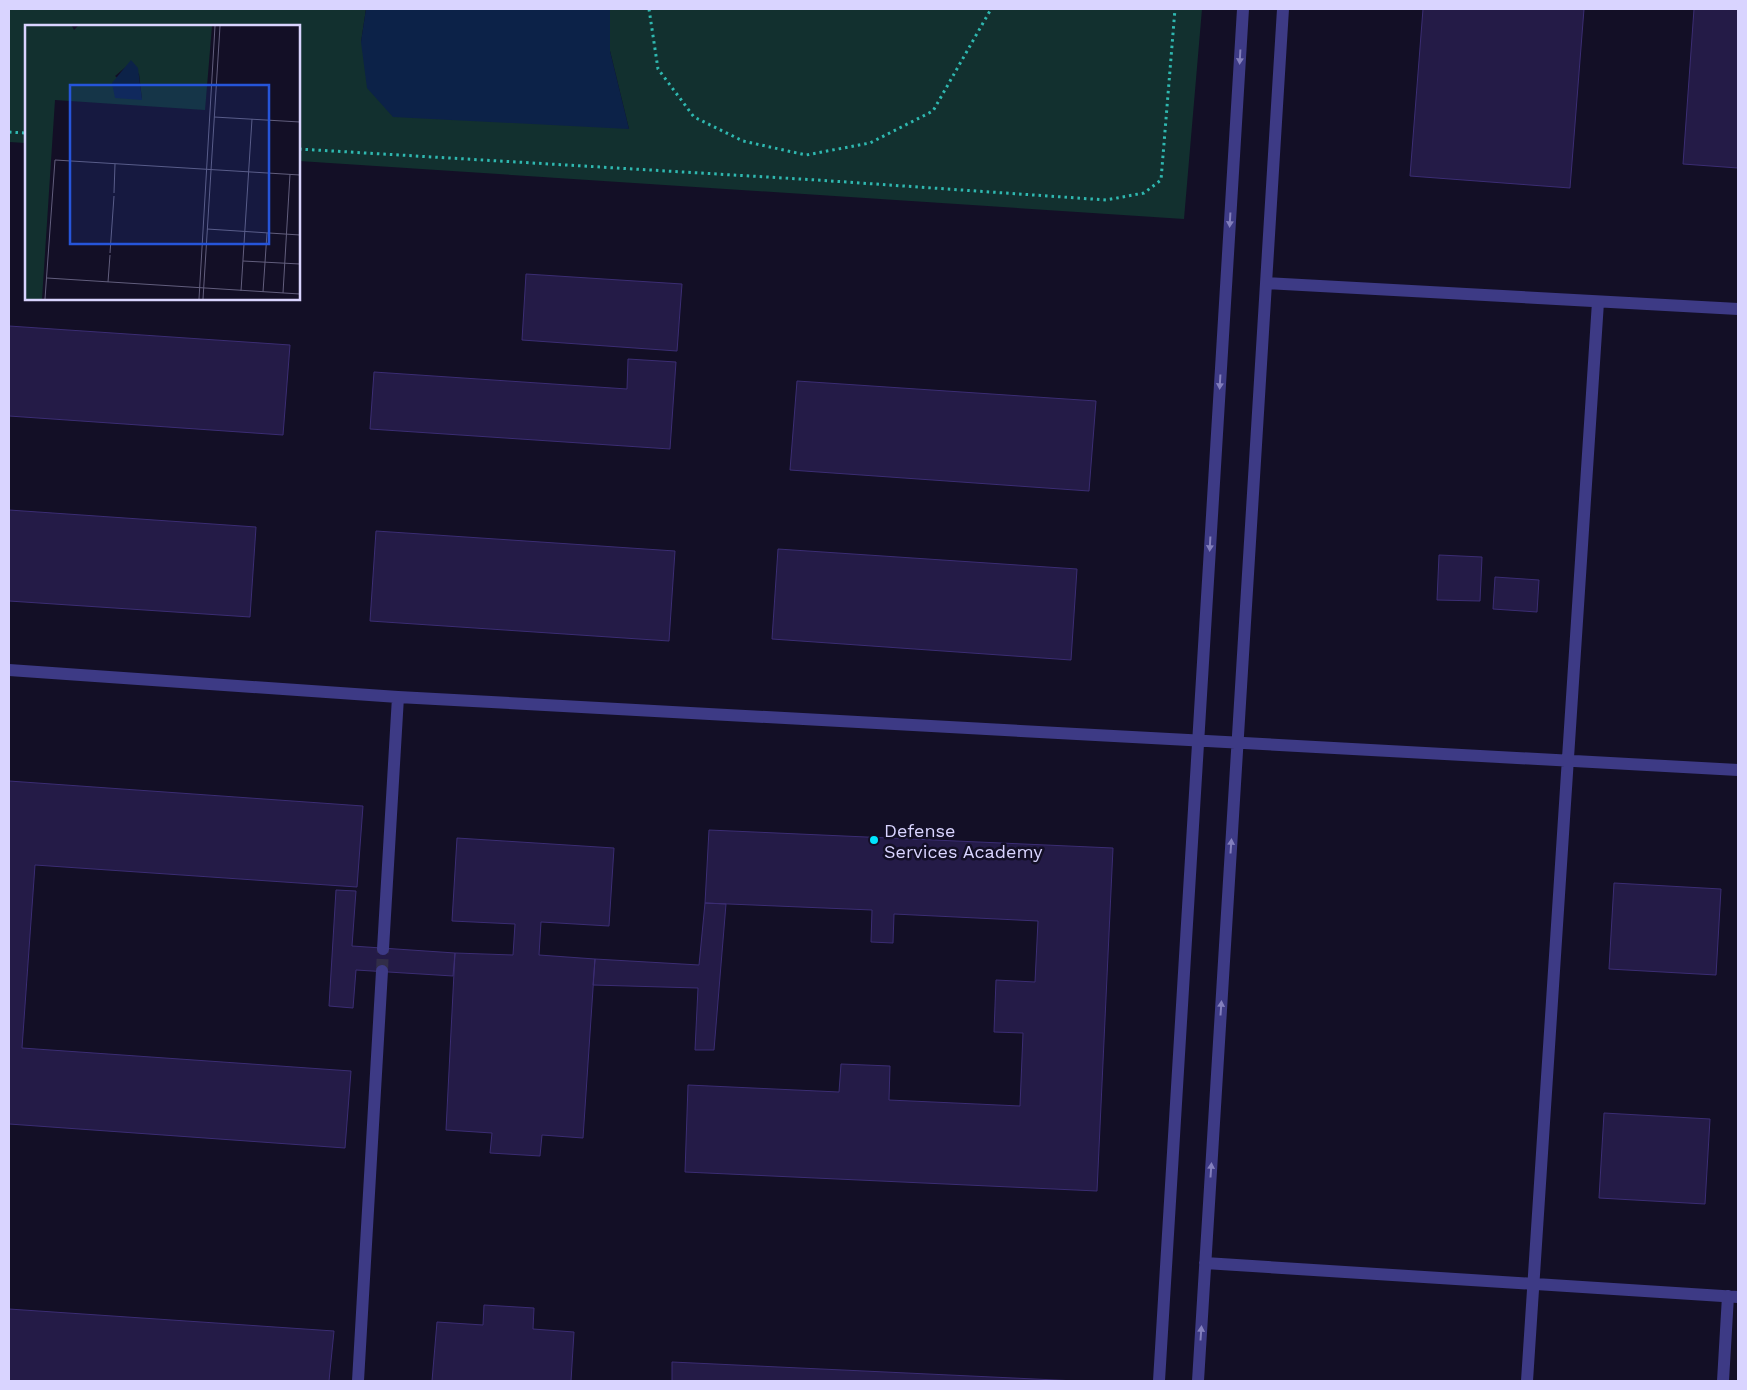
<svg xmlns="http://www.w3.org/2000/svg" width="1747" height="1390" font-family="'Work Sans',sans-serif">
<rect width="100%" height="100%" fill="#130f26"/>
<path fill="#12302f" d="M 9,9 L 366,9 L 361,42 L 629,129 L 610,51 L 610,9 L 1202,9 L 1184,219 L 299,161 L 299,26 L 26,26 L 26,143 L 9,142 Z"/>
<path fill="#0c2248" d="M 366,9 L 610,9 L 610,51 L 629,129 L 393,117 L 367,88 L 361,42 Z"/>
<path fill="#241b47" stroke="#3b2d73" d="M 1423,9 L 1584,9 L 1570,188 L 1410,176 Z
M 1694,9 L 1738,9 L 1738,168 L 1683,164 Z
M 526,274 L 682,284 L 677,351 L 522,340 Z
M 9,326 L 290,345 L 283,435 L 9,416 Z
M 628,359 L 676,362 L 670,449 L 370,429 L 374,372 L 627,389 Z
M 797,381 L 1096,401 L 1089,491 L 790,470 Z
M 9,510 L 256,527 L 250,617 L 9,601 Z
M 376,531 L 675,551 L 669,641 L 370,621 Z
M 778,549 L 1077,569 L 1071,660 L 772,639 Z
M 1439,555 L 1482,557 L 1480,601 L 1437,600 Z
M 1495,577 L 1539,580 L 1537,612 L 1493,609 Z
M 9,781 L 363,806 L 357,887 L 35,865 L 22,1048 L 351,1071 L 345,1148 L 9,1124 Z
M 709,830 L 1113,848 L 1097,1191 L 685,1172 L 688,1085 L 839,1092 L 841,1064 L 890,1066 L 889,1100 L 1020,1106 L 1023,1033 L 994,1032 L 996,980 L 1035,982 L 1038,921 L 894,914 L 893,943 L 871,942 L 872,910 L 705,903 Z
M 457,838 L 614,848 L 609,926 L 541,922 L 539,955 L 595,959 L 583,1138 L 542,1135 L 540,1156 L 490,1153 L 492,1133 L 446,1130 L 455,953 L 513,955 L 515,924 L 452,921 Z
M 1614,883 L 1721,889 L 1716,975 L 1609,969 Z
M 336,890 L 356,891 L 352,946 L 455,953 L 453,976 L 356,970 L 353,1008 L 329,1006 Z
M 705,903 L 726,904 L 714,1050 L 695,1050 L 698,988 L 593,985 L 595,959 L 699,965 Z
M 1604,1113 L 1710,1119 L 1705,1204 L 1599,1198 Z
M 484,1305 L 534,1308 L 533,1329 L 574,1332 L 571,1381 L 432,1381 L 437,1322 L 483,1325 Z
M 9,1309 L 334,1331 L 329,1381 L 9,1381 Z
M 672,1362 L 1077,1381 L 672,1381 Z"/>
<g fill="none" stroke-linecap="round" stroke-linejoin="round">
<path stroke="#312d47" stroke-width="12" stroke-dasharray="12 6" stroke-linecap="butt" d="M 382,971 L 383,949"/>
<path stroke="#2fb8b0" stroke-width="3" stroke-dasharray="2.5 4" stroke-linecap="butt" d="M 649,9 L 658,69 L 694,117 L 743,141 L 806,155 L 870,143 L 933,111 L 991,9
M 9,132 L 26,133
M 299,149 L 817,180 L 1106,200 L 1144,193 L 1161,180 L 1175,9"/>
<path stroke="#3d3a85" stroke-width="12" d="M 1266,283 L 1738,309
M 9,670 L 398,697 L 1738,770
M 383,949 L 398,697
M 1205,1263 L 1738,1297
M 358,1381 L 382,971
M 1159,1381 L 1243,9
M 1198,1381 L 1283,9
M 1527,1381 L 1598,302
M 1723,1381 L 1728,1296"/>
</g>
<defs><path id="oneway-solid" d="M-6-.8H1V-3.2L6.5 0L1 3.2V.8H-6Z" transform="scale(1.25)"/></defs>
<g fill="#837fbc">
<use href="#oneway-solid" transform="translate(1240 57) rotate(93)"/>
<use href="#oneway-solid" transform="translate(1230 220) rotate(93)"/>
<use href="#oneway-solid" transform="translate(1220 382) rotate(93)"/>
<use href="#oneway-solid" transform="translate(1210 544) rotate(93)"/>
<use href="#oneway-solid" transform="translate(1231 846) rotate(-86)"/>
<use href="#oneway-solid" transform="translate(1221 1008) rotate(-86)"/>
<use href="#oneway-solid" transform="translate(1211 1170) rotate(-86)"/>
<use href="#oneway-solid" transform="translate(1201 1333) rotate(-86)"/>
</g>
<circle fill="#00e5ff" stroke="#130f26" stroke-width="2" cx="874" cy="840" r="5"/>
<g text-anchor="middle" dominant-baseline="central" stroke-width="5" stroke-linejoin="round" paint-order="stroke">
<g font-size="18" fill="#d9d4ff" stroke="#130f26" text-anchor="start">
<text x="884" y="830">Defense<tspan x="884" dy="21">Services Academy</tspan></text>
</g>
</g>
<g transform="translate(25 25)">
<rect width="275" height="275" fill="#130f26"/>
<path d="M 0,1 L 47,1 L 49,5 L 53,1 L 187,1 L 180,85 L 30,75 L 17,274 L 0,274 ZM 104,39 L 114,49 L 117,74 L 90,51 Z" fill="#12302f" fill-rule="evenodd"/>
<path d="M 106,35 L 113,43 L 117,75 L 90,73 L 87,58 Z" fill="#0c2248"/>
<path fill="none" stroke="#625e7d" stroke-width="1" d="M 189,92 L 275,97M 89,168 L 90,139M 182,204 L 275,210M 85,228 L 89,171M 218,236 L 275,239M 22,253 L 275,269M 83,257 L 85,230M 216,266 L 227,94M 238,267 L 242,208M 258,268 L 265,149M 20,274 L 30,135 L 275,150M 174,274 L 190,1M 178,274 L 195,1"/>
<path fill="#2655da" fill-opacity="0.15" stroke="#2655da" stroke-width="2.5" d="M 45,60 L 244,60 L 244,219 L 45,219 Z"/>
<rect width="275" height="275" fill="none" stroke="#d9d4ff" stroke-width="2.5"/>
</g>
<rect width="1747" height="1390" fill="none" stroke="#d9d4ff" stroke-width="20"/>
</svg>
